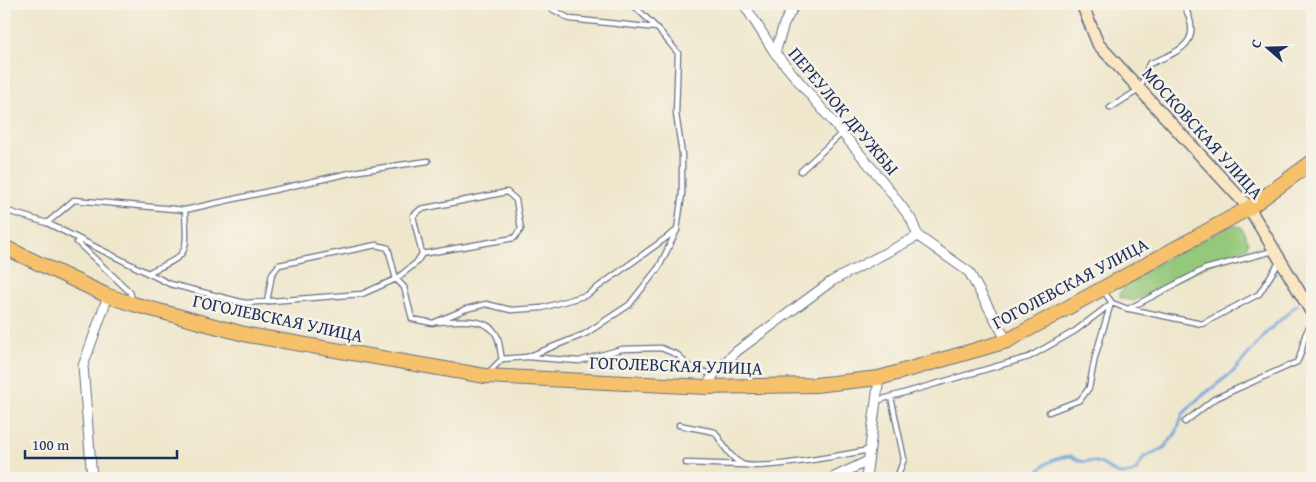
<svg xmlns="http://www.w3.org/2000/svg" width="1316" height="482" font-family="'Gentium Book Plus',serif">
<rect width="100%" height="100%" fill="#f7f3e8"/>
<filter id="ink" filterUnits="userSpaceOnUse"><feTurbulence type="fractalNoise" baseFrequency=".02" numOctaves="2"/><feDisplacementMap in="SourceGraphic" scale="10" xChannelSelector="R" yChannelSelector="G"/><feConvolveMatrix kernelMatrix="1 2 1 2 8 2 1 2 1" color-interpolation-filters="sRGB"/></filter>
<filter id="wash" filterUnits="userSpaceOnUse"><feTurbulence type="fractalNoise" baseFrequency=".0096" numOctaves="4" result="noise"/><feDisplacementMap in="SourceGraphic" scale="20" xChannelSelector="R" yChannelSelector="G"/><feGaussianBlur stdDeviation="1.12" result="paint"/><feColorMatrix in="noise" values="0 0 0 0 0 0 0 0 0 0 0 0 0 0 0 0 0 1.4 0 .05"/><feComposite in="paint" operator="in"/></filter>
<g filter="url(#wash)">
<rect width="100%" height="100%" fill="#efe7cc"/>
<path fill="#94c87a" stroke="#587c6c" d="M 1232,225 L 1241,227 L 1248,241 L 1247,247 L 1133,301 L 1120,298 L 1120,292 C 1147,264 1197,244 1232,225 Z"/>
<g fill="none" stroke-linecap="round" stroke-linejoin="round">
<path stroke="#70a4dd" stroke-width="3" d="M 1312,294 L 1312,293
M 1036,478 C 1040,463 1057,457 1071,456 C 1085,466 1084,459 1096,462 C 1115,467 1112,480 1136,471 L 1144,457 L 1163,449 L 1176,433 L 1183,414 L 1198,399 L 1234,371 L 1267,332 L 1297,305"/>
</g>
</g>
<g filter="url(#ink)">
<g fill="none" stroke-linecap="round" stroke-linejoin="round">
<defs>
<path id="lane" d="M 543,4 L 570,19 L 657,28
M 1110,108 L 1140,89 L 1149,64 C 1181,51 1205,42 1183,4
M 801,171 L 842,133
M 4,210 L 47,223 L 170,284 L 245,303 L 362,294 L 396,279 L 416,263 L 422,254 L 514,238 L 521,229 L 516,200 L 507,192 L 421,209 L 413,216 L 422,254
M 47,223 L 74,200 L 185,210 L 359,171 L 428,161
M 77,242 L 130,292 L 133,301
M 147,273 C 190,254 187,256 185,210
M 1103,290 L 1112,303 L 1128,309 L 1205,269 L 1273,251
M 267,302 L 272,274 L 279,265 L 376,245 L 388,248 L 396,279 L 404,287 L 412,319 L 433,323 L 466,309 L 486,304 L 511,310 L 542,308 L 587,295 L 677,230
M 1130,309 L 1202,324 L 1259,294 L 1280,261
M 438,322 C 455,321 488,316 497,336 C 500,343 500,352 502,359
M 528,357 L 579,361 L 622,349 L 661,348 L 678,355 L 687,365 L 713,375
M 489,372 L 502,359 L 527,357 L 585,334 L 629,305 L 659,267 L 677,230 L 682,194 L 682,154 L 676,114 L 678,53 L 658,29 L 632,4
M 891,397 L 904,459 L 897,478
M 876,401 L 1029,357 L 1075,331 L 1112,303
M 1049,412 L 1080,400 L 1089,388 L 1095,357 L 1111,303
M 1185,422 L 1214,399 L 1297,362 C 1306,347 1300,337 1312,324
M 679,425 L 715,432 C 723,444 729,457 742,464 C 757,471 848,454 869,450
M 686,463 L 744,465"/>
<path id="street" d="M 745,6 L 775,53 L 881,179 L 911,219 L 918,236 L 969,272 L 1007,341
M 775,53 L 784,24 L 795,4
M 706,387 L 716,371 L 737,351 L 832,281 L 918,236
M 92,478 L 83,366 L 108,296
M 832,478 L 868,461
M 866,478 L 879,378"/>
<path id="secondary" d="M 1082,4 L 1098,44 L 1249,208 L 1312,313"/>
<path id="primary" d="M 4,247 L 108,296 L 133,304 L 248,335 L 485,376 L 706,387 L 815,385 L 879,378 L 1007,341 L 1249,208 L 1312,162"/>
</defs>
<use href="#lane" stroke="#656f84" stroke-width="7"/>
<use href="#street" stroke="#656f84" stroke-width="11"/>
<use href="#secondary" stroke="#656f84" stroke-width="14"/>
<use href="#primary" stroke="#656f84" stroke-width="16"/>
<use href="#lane" stroke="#fff" stroke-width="4.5"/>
<use href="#street" stroke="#fff" stroke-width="9"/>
<use href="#secondary" stroke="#fbe6c4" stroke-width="11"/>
<use href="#primary" stroke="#f6c16b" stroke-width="14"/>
</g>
</g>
<g text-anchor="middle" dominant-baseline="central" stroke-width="5" stroke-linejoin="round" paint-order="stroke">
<g font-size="18" fill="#1b2f5e" stroke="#f7f3e8">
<text transform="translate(844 111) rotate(50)">ПЕРЕУЛОК ДРУЖБЫ</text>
<text transform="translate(1203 133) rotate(48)">МОСКОВСКАЯ УЛИЦА</text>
<text transform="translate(1070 283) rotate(-28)">ГОГОЛЕВСКАЯ УЛИЦА</text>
<text transform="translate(278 318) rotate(12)">ГОГОЛЕВСКАЯ УЛИЦА</text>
<text transform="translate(676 365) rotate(2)">ГОГОЛЕВСКАЯ УЛИЦА</text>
</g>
</g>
<rect width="1316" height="482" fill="none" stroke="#f7f3e8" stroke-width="20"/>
<g transform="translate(1268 48) rotate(290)" stroke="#f7f3e8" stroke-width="4" paint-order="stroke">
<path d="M0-4L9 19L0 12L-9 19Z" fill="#1b2f5e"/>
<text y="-8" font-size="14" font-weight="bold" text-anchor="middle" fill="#1b2f5e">С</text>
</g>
<path d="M25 450v8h152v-8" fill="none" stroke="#1b2f5e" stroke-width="2.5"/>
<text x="32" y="450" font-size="15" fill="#1b2f5e" stroke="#f7f3e8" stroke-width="4" paint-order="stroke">100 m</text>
</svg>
